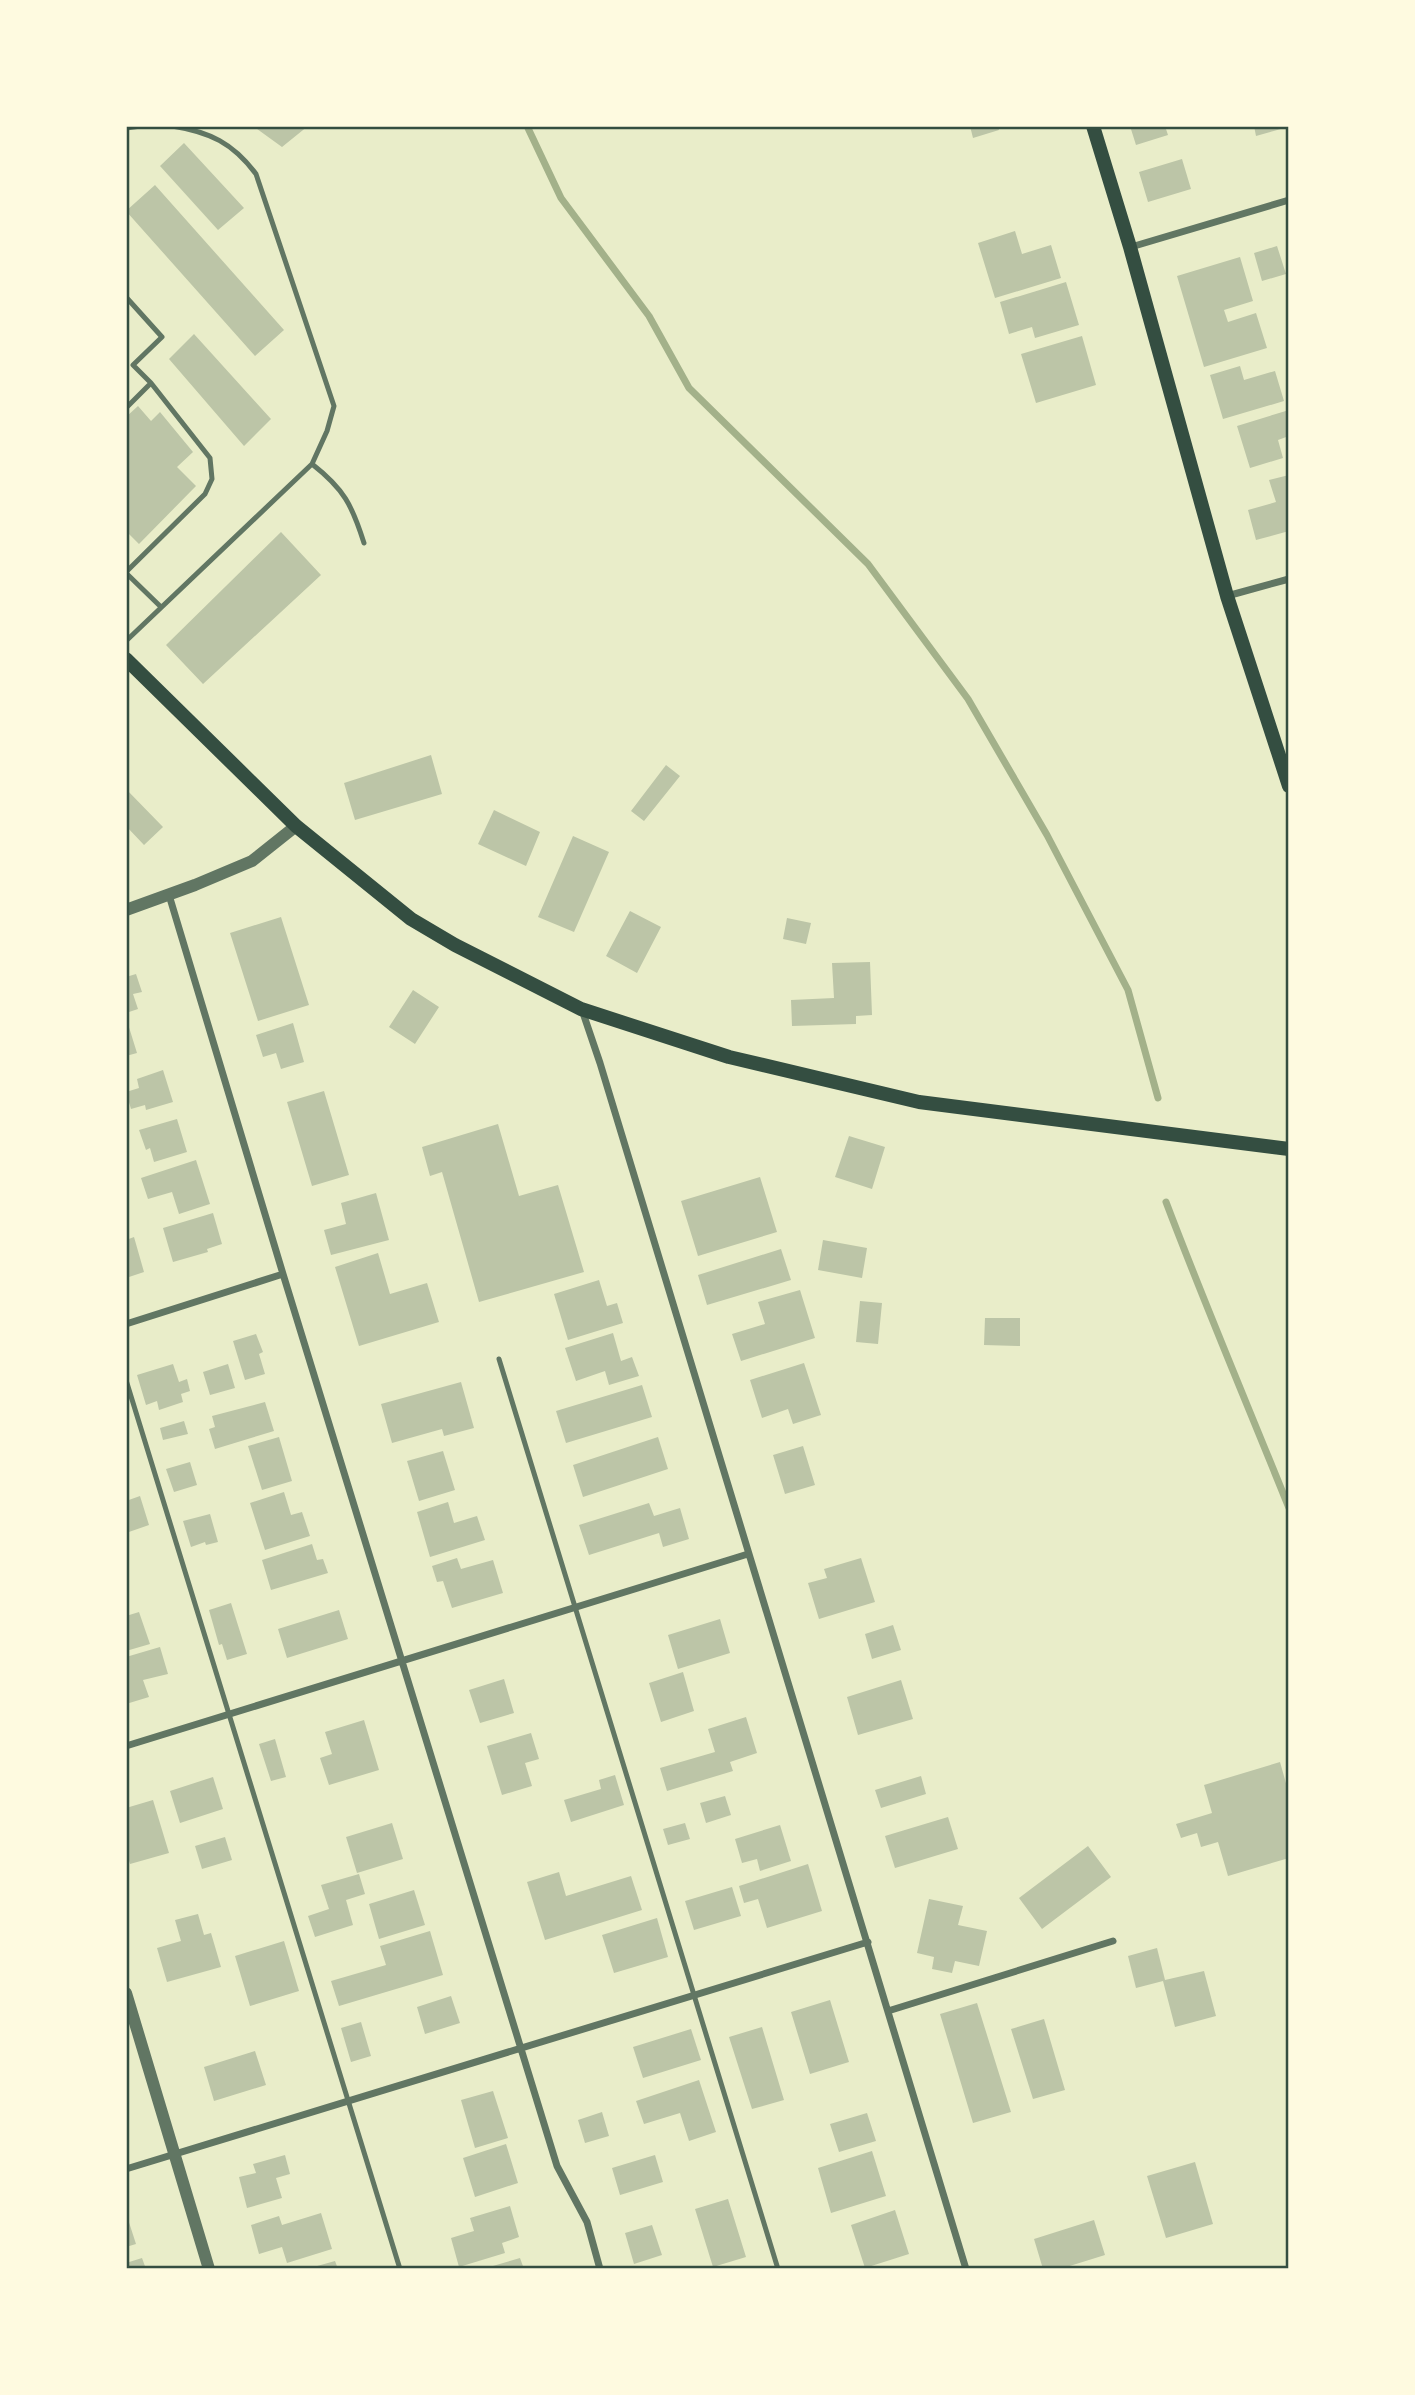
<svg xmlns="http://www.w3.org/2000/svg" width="1415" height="2395" font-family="Literata,serif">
<rect width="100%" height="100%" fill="#e9edc9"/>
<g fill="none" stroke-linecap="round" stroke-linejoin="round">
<path stroke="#a3b18a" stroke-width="7" d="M 527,126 L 561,198 L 649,316 L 689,388 L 868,564 L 968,699 L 1047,835 L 1128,990 L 1158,1098
M 1166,1202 C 1205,1305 1248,1406 1289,1508"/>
</g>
<path fill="#bcc5a7" d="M 253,126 L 308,126 L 282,147 Z
M 970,126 L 998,126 L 999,130 L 973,138 Z
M 1130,126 L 1165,126 L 1168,135 L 1136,145 Z
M 1254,126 L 1287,126 L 1288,127 L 1256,136 Z
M 184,143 L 244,208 L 218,230 L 160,166 Z
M 1182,159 L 1191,189 L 1148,202 L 1139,172 Z
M 155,185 L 284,330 L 255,356 L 126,211 Z
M 1015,231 L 1022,254 L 1051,245 L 1061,278 L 995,298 L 978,243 Z
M 1277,246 L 1286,274 L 1262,281 L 1254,253 Z
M 1240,257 L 1253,301 L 1224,310 L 1228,322 L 1256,313 L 1267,348 L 1204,367 L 1177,276 Z
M 1066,282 L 1079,325 L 1035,338 L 1032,327 L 1009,334 L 1000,302 Z
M 194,334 L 271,419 L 244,446 L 169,359 Z
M 1082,336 L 1096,385 L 1036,403 L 1021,354 Z
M 1240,366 L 1244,380 L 1275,371 L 1284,401 L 1223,419 L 1210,375 Z
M 138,406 L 151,421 L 160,412 L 193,452 L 177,467 L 196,486 L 139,544 L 126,531 L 126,417 Z
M 1289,410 L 1289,436 L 1278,440 L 1283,458 L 1250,468 L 1237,426 Z
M 1289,475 L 1289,531 L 1256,540 L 1248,510 L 1276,502 L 1269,480 Z
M 281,532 L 321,575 L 203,684 L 166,645 Z
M 431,755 L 442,794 L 355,820 L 344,783 Z
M 666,765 L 680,776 L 644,821 L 631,811 Z
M 126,789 L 163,827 L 144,845 L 126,826 Z
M 494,810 L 540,832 L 526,866 L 478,844 Z
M 573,836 L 609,852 L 574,932 L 538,917 Z
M 630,911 L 661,927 L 637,973 L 606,956 Z
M 281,917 L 309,1005 L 258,1021 L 230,933 Z
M 787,918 L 811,923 L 806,944 L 783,939 Z
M 870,962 L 872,1015 L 856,1016 L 856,1024 L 792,1026 L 791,1000 L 834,998 L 832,963 Z
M 136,974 L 142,992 L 133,994 L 138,1009 L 126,1013 L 126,977 Z
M 413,990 L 439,1007 L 415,1044 L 389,1027 Z
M 293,1023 L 304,1062 L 281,1069 L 276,1053 L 263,1057 L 256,1035 Z
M 128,1024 L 137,1053 L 126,1056 L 126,1025 Z
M 163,1070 L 173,1102 L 146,1110 L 145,1105 L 131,1109 L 126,1092 L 139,1088 L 137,1079 Z
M 324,1091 L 349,1175 L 312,1186 L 287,1102 Z
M 177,1119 L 187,1152 L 154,1162 L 150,1148 L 146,1150 L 139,1130 Z
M 498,1124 L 519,1196 L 558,1185 L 584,1272 L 479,1302 L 442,1172 L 430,1176 L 422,1147 Z
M 849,1136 L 885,1147 L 872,1189 L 835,1177 Z
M 196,1160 L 210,1204 L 179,1214 L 172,1192 L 148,1199 L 141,1178 Z
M 760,1177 L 777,1232 L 698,1256 L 681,1201 Z
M 376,1193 L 389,1240 L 331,1255 L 324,1230 L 346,1224 L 341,1203 Z
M 213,1213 L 222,1244 L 207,1249 L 208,1252 L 173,1262 L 163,1228 Z
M 134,1237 L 144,1272 L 126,1278 L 126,1240 Z
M 823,1240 L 867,1248 L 862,1278 L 818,1270 Z
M 781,1249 L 791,1280 L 707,1305 L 698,1275 Z
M 378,1253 L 390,1294 L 427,1283 L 439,1322 L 359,1346 L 335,1267 Z
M 599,1280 L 607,1306 L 617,1303 L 623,1323 L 568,1340 L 554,1294 Z
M 800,1290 L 815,1338 L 741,1361 L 732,1334 L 765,1324 L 758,1302 Z
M 860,1301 L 882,1303 L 878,1344 L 856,1342 Z
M 985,1318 L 1020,1318 L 1020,1346 L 984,1345 Z
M 613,1333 L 621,1361 L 632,1357 L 639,1376 L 609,1385 L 605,1371 L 576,1381 L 565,1348 Z
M 256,1334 L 263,1352 L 259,1354 L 265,1374 L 245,1380 L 233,1341 Z
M 804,1363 L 821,1415 L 793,1424 L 788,1409 L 762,1418 L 750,1380 Z
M 173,1364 L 179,1382 L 187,1379 L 190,1391 L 181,1394 L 183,1402 L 159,1410 L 157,1401 L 146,1405 L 137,1375 Z
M 228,1364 L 235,1388 L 210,1395 L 203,1372 Z
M 461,1382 L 474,1428 L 444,1436 L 442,1429 L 392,1443 L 381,1404 Z
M 642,1385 L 652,1417 L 566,1443 L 556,1411 Z
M 265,1402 L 274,1431 L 215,1449 L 209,1429 L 215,1427 L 212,1416 Z
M 184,1421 L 188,1434 L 163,1440 L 160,1428 Z
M 279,1437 L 292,1481 L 262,1490 L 248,1446 Z
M 658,1437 L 668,1469 L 583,1497 L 573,1465 Z
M 803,1446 L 815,1485 L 785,1494 L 773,1455 Z
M 443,1451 L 455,1490 L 419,1501 L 407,1461 Z
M 190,1462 L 197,1485 L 174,1492 L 166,1469 Z
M 284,1492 L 291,1515 L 302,1512 L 310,1536 L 265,1550 L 250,1503 Z
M 140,1496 L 149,1525 L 126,1533 L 126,1501 Z
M 448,1502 L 454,1523 L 477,1516 L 485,1540 L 430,1557 L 417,1512 Z
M 649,1503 L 654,1516 L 680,1508 L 689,1539 L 663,1547 L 659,1533 L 589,1555 L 579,1525 Z
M 210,1514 L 218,1542 L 206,1545 L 205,1542 L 191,1547 L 183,1521 Z
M 312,1544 L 317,1560 L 323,1559 L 328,1573 L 271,1590 L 262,1560 Z
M 457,1558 L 461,1569 L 493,1560 L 503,1593 L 452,1608 L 443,1581 L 437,1582 L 432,1566 Z
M 861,1558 L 875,1602 L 819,1619 L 808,1583 L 827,1578 L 824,1569 Z
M 231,1603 L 247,1654 L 227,1660 L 222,1644 L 219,1645 L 209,1610 Z
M 339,1610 L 348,1639 L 287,1658 L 278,1629 Z
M 139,1612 L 150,1644 L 126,1651 L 126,1616 Z
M 720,1619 L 730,1653 L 678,1669 L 668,1635 Z
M 893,1625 L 901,1650 L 872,1659 L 865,1634 Z
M 160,1647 L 168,1674 L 143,1680 L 149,1697 L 126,1704 L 126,1657 Z
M 683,1672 L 694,1711 L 661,1722 L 649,1683 Z
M 504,1679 L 514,1713 L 480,1723 L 469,1690 Z
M 901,1680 L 913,1719 L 858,1735 L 847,1697 Z
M 746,1717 L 757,1753 L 730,1762 L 733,1771 L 667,1791 L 660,1768 L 715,1752 L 708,1729 Z
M 364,1720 L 379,1770 L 329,1785 L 320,1758 L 332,1754 L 325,1732 Z
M 531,1733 L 539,1759 L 525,1763 L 532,1786 L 502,1795 L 487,1746 Z
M 275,1739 L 286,1777 L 271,1781 L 259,1744 Z
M 1280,1762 L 1289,1794 L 1289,1858 L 1228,1876 L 1218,1842 L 1201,1847 L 1197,1833 L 1181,1838 L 1176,1824 L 1212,1813 L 1204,1785 Z
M 615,1775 L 624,1805 L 571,1822 L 564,1800 L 601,1789 L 599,1780 Z
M 921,1776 L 926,1794 L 881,1808 L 875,1790 Z
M 213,1777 L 223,1809 L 180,1823 L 170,1791 Z
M 725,1796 L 731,1815 L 706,1823 L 700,1803 Z
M 153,1800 L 169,1853 L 130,1864 L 126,1851 L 126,1808 Z
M 948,1817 L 958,1849 L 895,1868 L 885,1836 Z
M 392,1823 L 403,1859 L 357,1873 L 346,1837 Z
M 685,1823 L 690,1839 L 668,1845 L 663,1829 Z
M 780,1825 L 791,1861 L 760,1871 L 757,1859 L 742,1863 L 735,1839 Z
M 225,1837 L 232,1860 L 202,1869 L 195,1846 Z
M 1088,1846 L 1111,1877 L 1042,1929 L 1019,1898 Z
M 808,1864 L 822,1911 L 767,1928 L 758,1899 L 744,1903 L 739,1886 Z
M 559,1872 L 566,1896 L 631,1876 L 642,1910 L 545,1940 L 527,1882 Z
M 359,1874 L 365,1894 L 346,1900 L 353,1925 L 315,1937 L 308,1916 L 329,1909 L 321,1885 Z
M 732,1887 L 741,1916 L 694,1930 L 685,1901 Z
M 414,1890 L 425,1925 L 379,1939 L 369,1904 Z
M 929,1899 L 963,1906 L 958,1925 L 987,1931 L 979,1966 L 955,1961 L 952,1973 L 932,1969 L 934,1957 L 917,1953 Z
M 198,1914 L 204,1935 L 211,1933 L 221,1967 L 167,1982 L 157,1948 L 181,1941 L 175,1920 Z
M 657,1918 L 668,1957 L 614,1973 L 602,1935 Z
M 430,1931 L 443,1975 L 339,2006 L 331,1981 L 386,1965 L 380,1946 Z
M 284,1941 L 299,1991 L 250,2006 L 235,1956 Z
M 1157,1948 L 1165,1980 L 1204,1971 L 1216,2016 L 1175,2027 L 1163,1981 L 1136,1988 L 1128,1956 Z
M 451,1996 L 460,2023 L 425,2034 L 417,2007 Z
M 830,2000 L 849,2062 L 810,2074 L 791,2012 Z
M 977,2003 L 1011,2112 L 973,2123 L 940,2014 Z
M 1044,2019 L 1065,2090 L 1033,2099 L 1011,2029 Z
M 361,2022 L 371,2056 L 351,2062 L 341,2028 Z
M 762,2027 L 784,2100 L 752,2109 L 729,2037 Z
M 691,2029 L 701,2060 L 643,2078 L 633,2047 Z
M 255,2051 L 266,2085 L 214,2101 L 204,2067 Z
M 699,2080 L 716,2132 L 689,2141 L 680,2113 L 644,2124 L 636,2101 Z
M 493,2091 L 508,2138 L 475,2148 L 461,2100 Z
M 602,2112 L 609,2136 L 585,2143 L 578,2120 Z
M 867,2113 L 876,2141 L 839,2152 L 830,2124 Z
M 506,2144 L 518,2183 L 475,2197 L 463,2158 Z
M 872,2151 L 886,2196 L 831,2213 L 818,2168 Z
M 285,2155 L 290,2174 L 276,2178 L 282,2198 L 247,2208 L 239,2177 L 256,2173 L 253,2164 Z
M 655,2155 L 663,2182 L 620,2195 L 612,2168 Z
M 1195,2162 L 1213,2224 L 1166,2238 L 1147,2176 Z
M 728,2199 L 746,2257 L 713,2267 L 695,2209 Z
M 510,2206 L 519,2237 L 502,2243 L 505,2253 L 459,2267 L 451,2238 L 474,2231 L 470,2218 Z
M 895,2210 L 909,2254 L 865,2268 L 851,2225 Z
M 126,2213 L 136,2244 L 126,2247 Z
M 321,2213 L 332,2249 L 287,2263 L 282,2247 L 259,2254 L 251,2225 L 279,2216 L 282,2225 Z
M 1094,2220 L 1105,2255 L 1060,2269 L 1043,2269 L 1034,2239 Z
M 652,2225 L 662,2255 L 634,2264 L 625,2233 Z
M 142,2258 L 146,2269 L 126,2269 L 126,2263 Z
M 520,2258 L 524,2269 L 486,2269 L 486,2268 Z
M 335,2261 L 338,2269 L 310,2269 L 310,2268 Z"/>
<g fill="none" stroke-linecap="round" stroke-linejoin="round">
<path stroke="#617663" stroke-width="5" d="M 126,128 L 141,126
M 126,297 L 162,337 L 133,365 L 151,383 L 210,458 L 212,479 L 205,494 L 126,572
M 126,408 L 151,383
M 312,464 C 344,489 352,505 364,543
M 126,573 L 161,607
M 126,641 L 312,464 L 327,431 L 334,406 L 256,174 C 233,143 210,132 172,126
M 499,1359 L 778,2269
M 126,1380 L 400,2269"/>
<path stroke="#617663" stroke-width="7" d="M 1131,247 L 1289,200
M 1227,596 L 1289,579
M 169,895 L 283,1274 L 557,2166 L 587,2222 L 600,2269
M 582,1010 L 600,1063 L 966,2269
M 126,1324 L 283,1274
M 126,1746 L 748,1554
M 888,2011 L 1113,1941
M 126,2169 L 868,1942"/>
<path stroke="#617663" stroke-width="12" d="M 126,910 L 195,885 L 252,861 L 296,826
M 126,1993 L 209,2269"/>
<path stroke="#344e41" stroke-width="14" d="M 1093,126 L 1130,247 L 1227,596 L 1289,786
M 126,659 L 296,826 L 411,919 L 455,945 L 581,1009 L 729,1057 L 919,1102 L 1289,1149"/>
</g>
<rect width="1415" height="2395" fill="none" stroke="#fefae0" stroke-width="256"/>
<rect x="128" y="128" width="1159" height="2139" fill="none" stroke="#344e41" stroke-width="2.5"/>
</svg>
